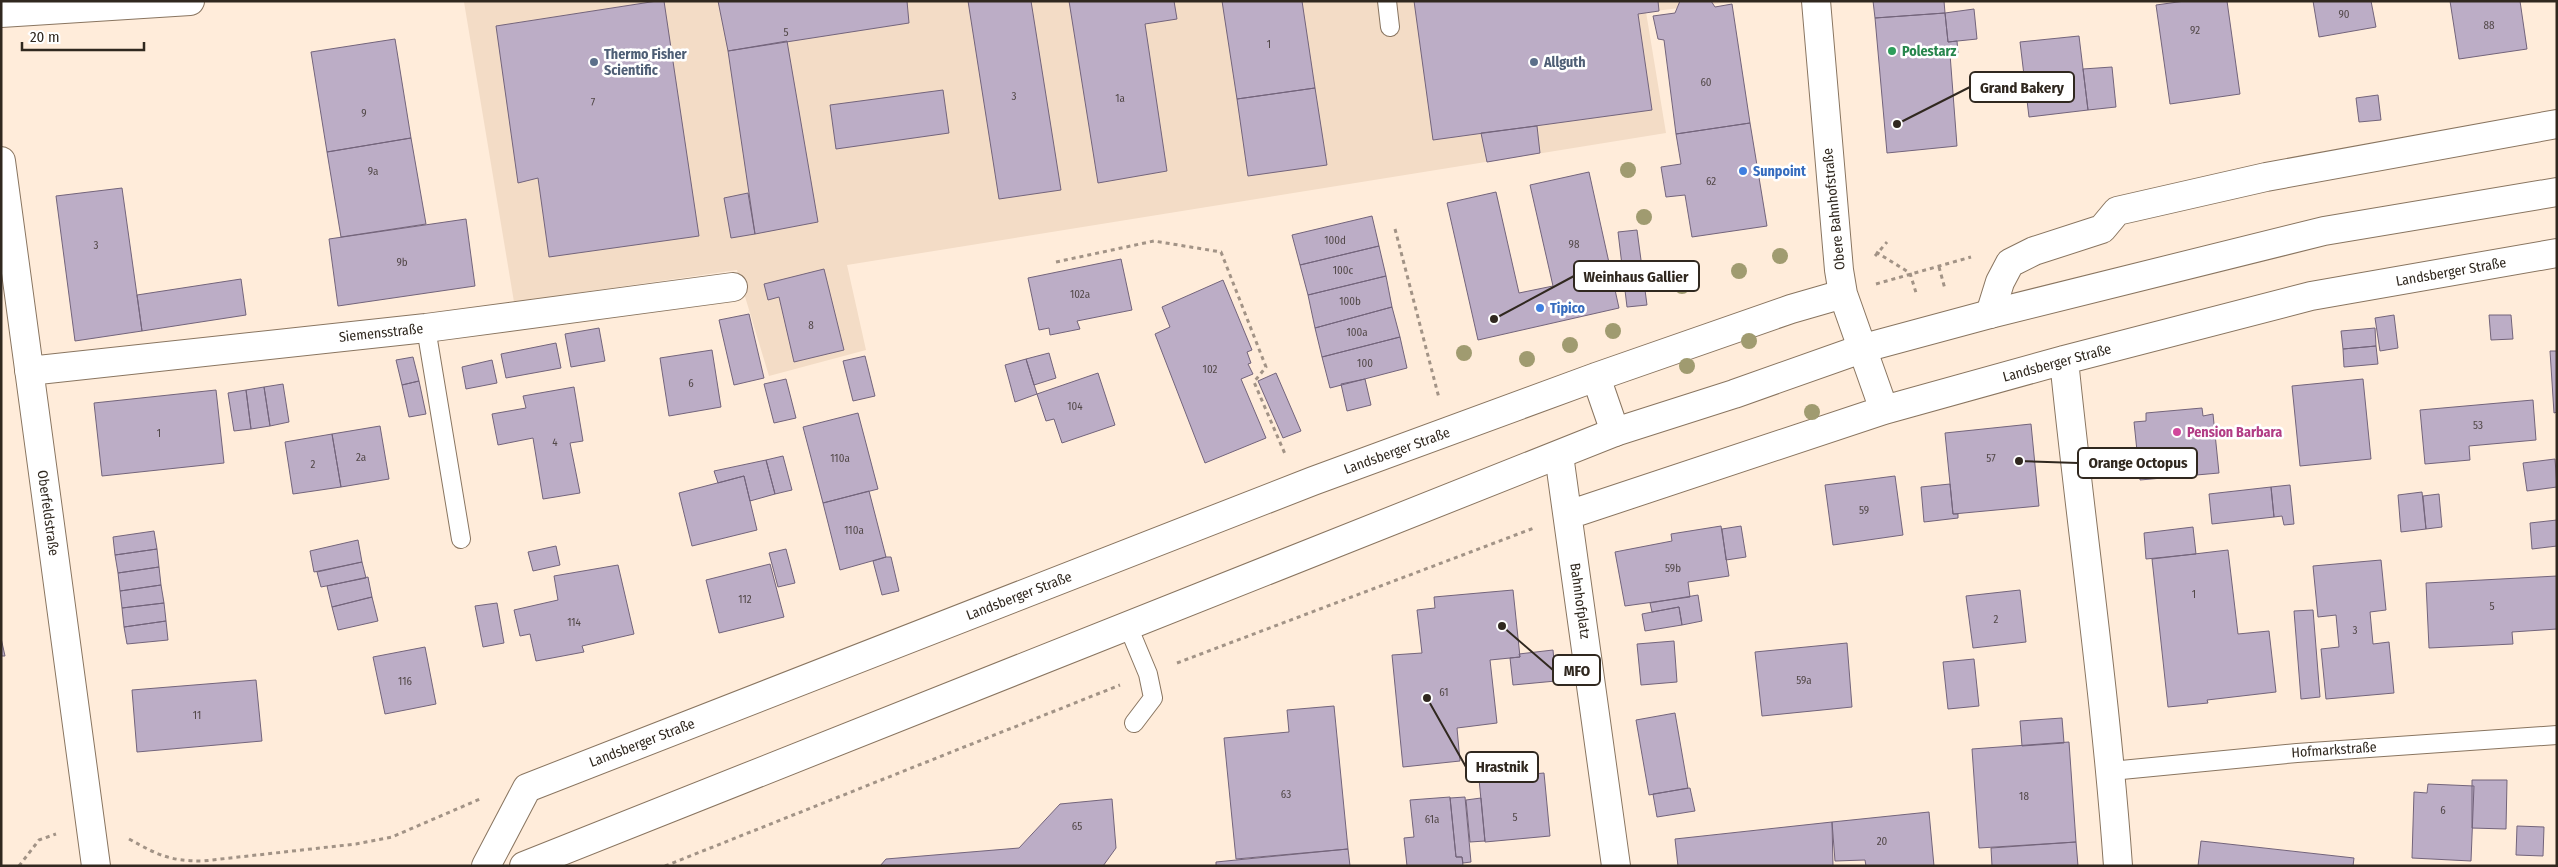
<svg xmlns="http://www.w3.org/2000/svg" width="2558" height="867" font-family="'Fira Sans Condensed',sans-serif">
<rect width="100%" height="100%" fill="#ffecda"/>
<path fill="#f3dcc6" d="M 1739,1 L 1646,12 L 1666,133 L 847,265 L 866,350 L 769,376 L 737,270 L 514,302 L 464,2 Z"/>
<path fill="#bcadc6" stroke="#73647b" d="M 657,1 L 664,1 L 699,236 L 549,257 L 538,178 L 518,183 L 496,26 Z
M 718,1 L 907,1 L 909,23 L 728,51 Z
M 968,1 L 1031,1 L 1061,190 L 999,199 Z
M 1069,1 L 1174,1 L 1177,19 L 1145,24 L 1167,171 L 1098,183 Z
M 1222,1 L 1302,1 L 1315,88 L 1237,99 Z
M 1414,1 L 1658,1 L 1659,11 L 1638,14 L 1652,110 L 1433,140 Z
M 1680,1 L 1711,1 L 1715,7 L 1732,4 L 1750,123 L 1676,134 L 1664,40 L 1658,39 L 1653,16 L 1675,13 Z
M 1873,1 L 1944,1 L 1945,13 L 1875,18 Z
M 2185,1 L 2227,1 L 2240,94 L 2170,104 L 2156,5 Z
M 2313,1 L 2371,1 L 2376,27 L 2319,37 Z
M 2450,1 L 2520,1 L 2527,49 L 2459,59 Z
M 1974,9 L 1977,39 L 1948,42 L 1945,13 Z
M 1945,13 L 1948,42 L 1957,41 L 1958,53 L 1950,54 L 1957,146 L 1887,153 L 1875,18 Z
M 2079,36 L 2088,110 L 2029,117 L 2020,42 Z
M 395,39 L 411,138 L 327,152 L 311,52 Z
M 787,41 L 818,222 L 755,234 L 728,51 Z
M 2112,67 L 2116,107 L 2088,110 L 2083,69 Z
M 1315,88 L 1327,165 L 1248,176 L 1237,99 Z
M 943,90 L 949,133 L 836,149 L 830,105 Z
M 2378,95 L 2381,120 L 2359,122 L 2356,98 Z
M 1750,123 L 1767,226 L 1692,237 L 1685,195 L 1666,197 L 1661,167 L 1681,164 L 1676,134 Z
M 1537,126 L 1540,153 L 1487,162 L 1481,133 Z
M 411,138 L 426,224 L 341,237 L 327,152 Z
M 1589,172 L 1619,308 L 1478,340 L 1447,203 L 1496,192 L 1519,293 L 1553,286 L 1530,185 Z
M 122,188 L 142,331 L 75,341 L 56,196 Z
M 748,193 L 755,234 L 731,238 L 724,198 Z
M 1372,216 L 1379,246 L 1300,265 L 1292,235 Z
M 466,219 L 475,286 L 338,306 L 329,239 Z
M 1637,230 L 1647,305 L 1627,307 L 1618,232 Z
M 1379,246 L 1386,276 L 1308,295 L 1300,265 Z
M 1121,259 L 1132,310 L 1077,321 L 1080,329 L 1050,335 L 1049,328 L 1039,330 L 1028,278 Z
M 824,269 L 844,350 L 794,362 L 779,297 L 768,300 L 764,284 Z
M 1386,276 L 1392,307 L 1315,328 L 1308,295 Z
M 241,279 L 246,315 L 142,331 L 137,295 Z
M 1223,280 L 1252,350 L 1247,352 L 1251,363 L 1248,364 L 1253,374 L 1241,379 L 1266,438 L 1205,463 L 1155,334 L 1170,327 L 1162,307 Z
M 1392,307 L 1400,337 L 1322,357 L 1315,328 Z
M 749,314 L 764,378 L 734,385 L 719,320 Z
M 2394,315 L 2398,348 L 2380,351 L 2375,318 Z
M 2489,315 L 2511,315 L 2513,339 L 2491,340 Z
M 599,328 L 605,361 L 571,367 L 565,334 Z
M 2375,328 L 2376,346 L 2343,349 L 2341,331 Z
M 1400,337 L 1407,368 L 1330,388 L 1322,357 Z
M 556,343 L 561,368 L 506,378 L 501,354 Z
M 2376,346 L 2378,364 L 2344,367 L 2343,349 Z
M 712,350 L 721,407 L 669,416 L 660,358 Z
M 2550,351 L 2557,351 L 2557,412 L 2554,413 Z
M 1049,353 L 1056,378 L 1034,385 L 1026,359 Z
M 865,356 L 875,396 L 853,401 L 843,361 Z
M 413,357 L 419,381 L 402,385 L 396,360 Z
M 1026,359 L 1037,394 L 1015,402 L 1005,365 Z
M 492,360 L 497,383 L 466,389 L 462,367 Z
M 1098,373 L 1115,425 L 1062,443 L 1054,419 L 1046,421 L 1037,394 Z
M 1276,373 L 1301,431 L 1283,438 L 1258,381 Z
M 786,379 L 796,418 L 774,423 L 764,384 Z
M 1365,379 L 1371,405 L 1347,411 L 1341,384 Z
M 2363,379 L 2371,459 L 2300,466 L 2292,386 Z
M 419,381 L 426,414 L 409,417 L 402,385 Z
M 283,384 L 289,422 L 270,426 L 264,387 Z
M 264,387 L 270,426 L 251,429 L 246,390 Z
M 574,387 L 583,441 L 570,443 L 580,493 L 543,499 L 533,438 L 498,445 L 492,414 L 526,408 L 523,396 Z
M 216,390 L 224,463 L 102,476 L 94,403 Z
M 246,390 L 251,429 L 234,431 L 228,393 Z
M 2533,400 L 2536,440 L 2469,446 L 2470,460 L 2425,464 L 2420,410 Z
M 2202,408 L 2203,416 L 2213,414 L 2219,473 L 2140,480 L 2134,422 L 2146,421 L 2146,413 Z
M 858,413 L 878,489 L 823,503 L 803,427 Z
M 2031,424 L 2039,506 L 1953,514 L 1945,433 Z
M 380,426 L 389,479 L 341,487 L 332,434 Z
M 332,434 L 341,487 L 293,494 L 285,442 Z
M 783,456 L 792,490 L 775,494 L 766,460 Z
M 2555,459 L 2557,487 L 2527,491 L 2523,463 Z
M 766,460 L 775,494 L 750,501 L 744,476 L 718,483 L 714,471 Z
M 744,476 L 757,530 L 692,546 L 679,493 Z
M 1895,476 L 1903,535 L 1833,545 L 1825,485 Z
M 1950,484 L 1953,514 L 1958,514 L 1958,518 L 1924,522 L 1921,487 Z
M 2290,485 L 2294,524 L 2284,525 L 2282,516 L 2274,517 L 2271,487 Z
M 2271,487 L 2274,517 L 2212,524 L 2209,494 Z
M 869,491 L 886,557 L 840,570 L 823,503 Z
M 2422,492 L 2426,529 L 2401,532 L 2398,495 Z
M 2439,494 L 2442,527 L 2426,529 L 2423,496 Z
M 2557,520 L 2557,546 L 2532,549 L 2530,523 Z
M 1721,526 L 1729,576 L 1688,582 L 1690,597 L 1625,606 L 1615,552 L 1672,541 L 1671,534 Z
M 1741,526 L 1746,557 L 1726,560 L 1722,529 Z
M 2193,527 L 2196,554 L 2146,559 L 2144,533 Z
M 154,531 L 157,549 L 115,555 L 113,537 Z
M 358,540 L 362,562 L 314,572 L 310,551 Z
M 556,546 L 560,565 L 533,571 L 528,552 Z
M 157,549 L 159,567 L 118,573 L 115,555 Z
M 786,549 L 795,583 L 778,587 L 769,553 Z
M 2228,550 L 2238,634 L 2269,631 L 2276,692 L 2207,700 L 2208,703 L 2168,707 L 2152,559 Z
M 886,557 L 891,557 L 899,591 L 882,595 L 873,561 Z
M 2381,560 L 2386,610 L 2370,612 L 2373,644 L 2389,642 L 2394,693 L 2326,699 L 2321,649 L 2339,647 L 2336,615 L 2318,617 L 2313,566 Z
M 362,562 L 366,578 L 321,587 L 317,572 Z
M 770,564 L 784,617 L 719,633 L 706,580 Z
M 618,565 L 634,634 L 582,646 L 584,652 L 536,661 L 530,634 L 520,636 L 514,610 L 558,600 L 554,576 Z
M 159,567 L 161,585 L 120,591 L 118,573 Z
M 2557,576 L 2557,629 L 2512,632 L 2513,644 L 2429,648 L 2426,583 Z
M 368,577 L 372,597 L 332,607 L 327,586 Z
M 161,585 L 164,603 L 122,608 L 120,591 Z
M 1513,590 L 1520,657 L 1490,660 L 1497,723 L 1457,728 L 1460,761 L 1403,767 L 1392,655 L 1422,653 L 1417,610 L 1435,608 L 1434,597 Z
M 2020,590 L 2026,642 L 1973,648 L 1966,596 Z
M 1698,595 L 1702,621 L 1682,625 L 1679,607 L 1652,612 L 1650,603 Z
M 372,597 L 378,621 L 338,630 L 332,607 Z
M 164,603 L 166,621 L 124,627 L 122,608 Z
M 497,603 L 504,643 L 483,647 L 475,606 Z
M 1679,607 L 1682,625 L 1645,631 L 1642,614 Z
M 2313,610 L 2320,697 L 2301,699 L 2294,611 Z
M 166,621 L 168,640 L 127,644 L 124,627 Z
M 1,638 L 5,656 L 1,656 Z
M 1674,641 L 1677,682 L 1641,685 L 1637,644 Z
M 1847,643 L 1852,707 L 1762,716 L 1755,652 Z
M 425,647 L 436,704 L 385,714 L 373,657 Z
M 1553,650 L 1556,681 L 1513,685 L 1510,658 L 1520,657 L 1519,654 Z
M 1974,659 L 1979,706 L 1948,709 L 1943,662 Z
M 256,680 L 262,741 L 137,752 L 132,690 Z
M 1334,706 L 1348,849 L 1236,859 L 1224,738 L 1289,732 L 1287,710 Z
M 1675,713 L 1688,788 L 1649,795 L 1636,720 Z
M 2062,718 L 2064,743 L 2022,746 L 2020,721 Z
M 2069,742 L 2076,842 L 1979,848 L 1972,749 Z
M 1544,773 L 1550,836 L 1485,842 L 1479,779 Z
M 2472,780 L 2507,780 L 2506,829 L 2472,828 Z
M 2428,784 L 2474,786 L 2471,861 L 2412,858 L 2414,792 L 2427,793 Z
M 1690,788 L 1695,811 L 1657,817 L 1653,794 Z
M 1450,797 L 1456,857 L 1462,857 L 1463,866 L 1407,866 L 1404,838 L 1414,837 L 1410,800 Z
M 1465,797 L 1471,862 L 1463,863 L 1462,857 L 1456,857 L 1450,798 Z
M 1481,798 L 1485,841 L 1470,842 L 1466,800 Z
M 1112,799 L 1116,848 L 1103,866 L 880,866 L 886,859 L 1019,848 L 1060,804 Z
M 1929,812 L 1934,866 L 1866,866 L 1865,860 L 1835,861 L 1832,822 Z
M 1832,822 L 1833,866 L 1678,866 L 1675,839 Z
M 2517,826 L 2544,827 L 2543,856 L 2516,855 Z
M 2201,841 L 2354,858 L 2353,866 L 2198,866 Z
M 2076,842 L 2078,866 L 1992,866 L 1991,848 Z
M 1348,849 L 1350,866 L 1216,866 L 1216,862 Z"/>
<g fill="none" stroke-linecap="round" stroke-linejoin="round">
<defs>
<path id="lane" d="M 1387,1 L 1390,27
M 426,328 L 461,539
M 1128,626 L 1148,674 L 1153,698 L 1134,723
M 2111,771 L 2297,753 L 2557,735"/>
<path id="street" d="M 1816,1 L 1839,270 L 1843,294 L 1884,410
M 1,13 L 190,1
M 1,161 L 96,866
M 1990,314 L 2000,282 L 2010,263 L 2034,251 L 2102,229 L 2117,211 L 2266,177 L 2557,124
M 2064,360 C 2081,528 2106,697 2118,866
M 29,371 L 426,328 L 733,287
M 1596,377 L 1615,432
M 1559,455 L 1616,866
M 1568,515 L 1884,410 L 2064,360 L 2311,296 L 2557,253
M 486,866 L 527,788 L 1313,481 L 1596,377 L 1791,309 L 1843,294"/>
<path id="secondary" d="M 524,866 L 1615,432 L 1734,394 L 1864,348 L 1990,314 L 2324,231 L 2557,192"/>
</defs>
<use href="#lane" stroke="#897560" stroke-width="20"/>
<use href="#street" stroke="#897560" stroke-width="30"/>
<use href="#secondary" stroke="#897560" stroke-width="30"/>
<path stroke="#a29386" stroke-width="3" stroke-dasharray="4 4" stroke-linecap="butt" d="M 1395,229 L 1439,398
M 1876,252 L 1910,273 L 1917,296
M 1875,256 L 1887,242
M 1056,262 L 1154,241 L 1221,252 L 1266,367 L 1254,382 L 1285,454
M 1939,267 L 1945,289
M 1876,284 L 1971,257
M 1177,663 L 1534,528
M 129,839 C 158,855 169,861 203,861 L 356,844 L 392,837 L 480,799
M 19,866 L 39,840 L 56,834
M 665,866 L 1120,685"/>
<use href="#lane" stroke="#fff" stroke-width="18"/>
<use href="#street" stroke="#fff" stroke-width="28"/>
<use href="#secondary" stroke="#fff" stroke-width="28"/>
</g>
<g fill="#a09b70">
<circle cx="1628" cy="170" r="8"/>
<circle cx="1644" cy="217" r="8"/>
<circle cx="1780" cy="256" r="8"/>
<circle cx="1739" cy="271" r="8"/>
<circle cx="1682" cy="286" r="8"/>
<circle cx="1613" cy="331" r="8"/>
<circle cx="1749" cy="341" r="8"/>
<circle cx="1570" cy="345" r="8"/>
<circle cx="1464" cy="353" r="8"/>
<circle cx="1527" cy="359" r="8"/>
<circle cx="1687" cy="366" r="8"/>
<circle cx="1812" cy="412" r="8"/>
</g>
<circle fill="#2e9e5b" stroke="#fff" stroke-width="2" cx="1892" cy="51" r="5"/>
<g fill="#5c6f8a" stroke="#fff" stroke-width="2">
<circle cx="594" cy="62" r="5"/>
<circle cx="1534" cy="62" r="5"/>
</g>
<g fill="#3f7fe0" stroke="#fff" stroke-width="2">
<circle cx="1743" cy="171" r="5"/>
<circle cx="1540" cy="308" r="5"/>
</g>
<circle fill="#d1479c" stroke="#fff" stroke-width="2" cx="2177" cy="432" r="5"/>
<g text-anchor="middle" dominant-baseline="central" stroke-width="5" stroke-linejoin="round" paint-order="stroke">
<g font-size="11" fill="#534949">
<text x="2344" y="14">90</text>
<text x="2489" y="25">88</text>
<text x="2195" y="30">92</text>
<text x="786" y="32">5</text>
<text x="1269" y="44">1</text>
<text x="1706" y="82">60</text>
<text x="1014" y="96">3</text>
<text x="1120" y="98">1a</text>
<text x="593" y="102">7</text>
<text x="364" y="113">9</text>
<text x="373" y="171">9a</text>
<text x="1711" y="181">62</text>
<text x="1335" y="240">100d</text>
<text x="1574" y="244">98</text>
<text x="96" y="245">3</text>
<text x="402" y="262">9b</text>
<text x="1343" y="270">100c</text>
<text x="1080" y="294">102a</text>
<text x="1350" y="301">100b</text>
<text x="811" y="325">8</text>
<text x="1357" y="332">100a</text>
<text x="1365" y="363">100</text>
<text x="1210" y="369">102</text>
<text x="691" y="383">6</text>
<text x="1075" y="406">104</text>
<text x="2478" y="425">53</text>
<text x="159" y="433">1</text>
<text x="555" y="442">4</text>
<text x="361" y="457">2a</text>
<text x="840" y="458">110a</text>
<text x="1991" y="458">57</text>
<text x="313" y="464">2</text>
<text x="1864" y="510">59</text>
<text x="854" y="530">110a</text>
<text x="1673" y="568">59b</text>
<text x="2194" y="594">1</text>
<text x="745" y="599">112</text>
<text x="2492" y="606">5</text>
<text x="1996" y="619">2</text>
<text x="574" y="622">114</text>
<text x="2355" y="630">3</text>
<text x="1804" y="680">59a</text>
<text x="405" y="681">116</text>
<text x="1444" y="692">61</text>
<text x="197" y="715">11</text>
<text x="1286" y="794">63</text>
<text x="2024" y="796">18</text>
<text x="2443" y="810">6</text>
<text x="1515" y="817">5</text>
<text x="1432" y="819">61a</text>
<text x="1077" y="826">65</text>
<text x="1882" y="841">20</text>
</g>
<g font-size="14" font-weight="bold" fill="#27864d" stroke="#fff" text-anchor="start">
<text x="1902" y="51">Polestarz</text>
</g>
<g font-size="14" font-weight="bold" fill="#4e5e75" stroke="#fff" text-anchor="start">
<text x="604" y="54">Thermo Fisher<tspan x="604" dy="16">Scientific</tspan></text>
<text x="1544" y="62">Allguth</text>
</g>
<g font-size="14" font-weight="bold" fill="#366cbe" stroke="#fff" text-anchor="start">
<text x="1753" y="171">Sunpoint</text>
<text x="1550" y="308">Tipico</text>
</g>
<g font-size="14" fill="#30281f" stroke="#fff">
<text transform="translate(1834 209) rotate(-96)">Obere Bahnhofstraße</text>
<text transform="translate(2451 272) rotate(-10)">Landsberger Straße</text>
<text transform="translate(381 333) rotate(-6)">Siemensstraße</text>
<text transform="translate(2057 363) rotate(-15)">Landsberger Straße</text>
<text transform="translate(1397 451) rotate(-20)">Landsberger Straße</text>
<text transform="translate(48 513) rotate(82)">Oberfeldstraße</text>
<text transform="translate(1019 596) rotate(-21)">Landsberger Straße</text>
<text transform="translate(1580 601) rotate(82)">Bahnhofplatz</text>
<text transform="translate(642 743) rotate(-21)">Landsberger Straße</text>
<text transform="translate(2334 750) rotate(-4)">Hofmarkstraße</text>
</g>
<g font-size="14" font-weight="bold" fill="#b23c85" stroke="#fff" text-anchor="start">
<text x="2187" y="432">Pension Barbara</text>
</g>
</g>
<path fill="none" stroke="#30281f" stroke-width="2" d="M1897 124L1970 87M1494 319L1574 276M2019 461L2078 463M1502 626L1553 670M1427 698L1466 767"/>
<g fill="#30281f" stroke="#fff" stroke-width="2">
<circle cx="1897" cy="124" r="5"/>
<circle cx="1494" cy="319" r="5"/>
<circle cx="2019" cy="461" r="5"/>
<circle cx="1502" cy="626" r="5"/>
<circle cx="1427" cy="698" r="5"/>
</g>
<g fill="#fff" stroke="#30281f" stroke-width="2">
<rect x="1970" y="72" width="104" height="30" rx="5"/>
<rect x="1574" y="261" width="125" height="30" rx="5"/>
<rect x="2078" y="448" width="119" height="30" rx="5"/>
<rect x="1553" y="655" width="47" height="30" rx="5"/>
<rect x="1466" y="752" width="72" height="30" rx="5"/>
</g>
<g font-size="15" text-anchor="middle" font-weight="bold" fill="#30281f">
<text x="2022" y="93">Grand Bakery</text>
<text x="1636" y="282">Weinhaus Gallier</text>
<text x="2138" y="468">Orange Octopus</text>
<text x="1577" y="676">MFO</text>
<text x="1502" y="772">Hrastnik</text>
</g>
<rect width="2558" height="867" fill="none" stroke="#30281f" stroke-width="5"/>
<path d="M22 42v8h122v-8" fill="none" stroke="#30281f" stroke-width="2.5"/>
<text x="30" y="42" font-size="15" fill="#30281f" stroke="#ffffff" stroke-width="4" paint-order="stroke">20 m</text>
</svg>
